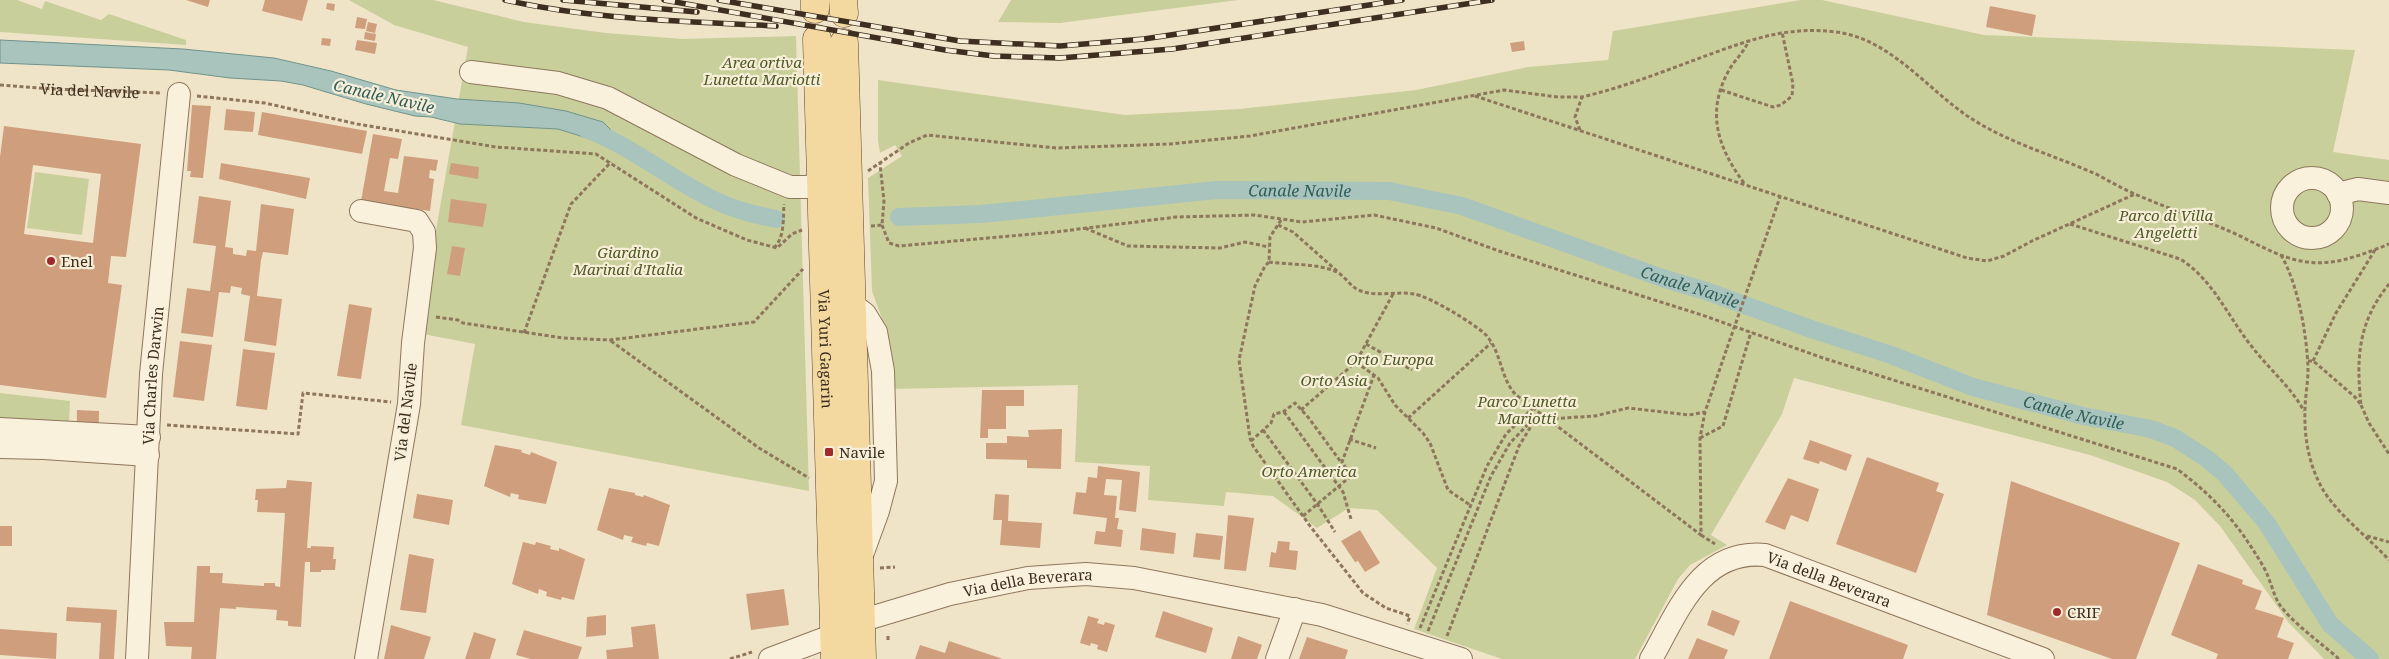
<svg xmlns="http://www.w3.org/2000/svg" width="2389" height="659" font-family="'Noto Serif',serif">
<rect width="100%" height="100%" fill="#f0e4c8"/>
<path fill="#c9cf9b" d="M 0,0 L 17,0 L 42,9 L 45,1 L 101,20 L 109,14 L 186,40 L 186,45 L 0,32 Z
M 349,0 L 433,0 L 524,22 L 606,33 L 683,39 L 796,36 L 809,491 L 461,425 L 475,344 L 418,333 L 468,47 L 394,25 Z
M 1011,0 L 1238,0 L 1060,23 L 998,22 Z
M 1801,0 L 1822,0 L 1984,35 L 2355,50 L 2333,152 L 2389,160 L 2389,659 L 2324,659 L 2289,623 L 2220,526 L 2195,500 L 2167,482 L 2090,455 L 1794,378 L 1782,414 L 1711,535 L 1727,545 L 1690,565 L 1678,579 L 1635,659 L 1502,659 L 1414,629 L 1437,568 L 1377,510 L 1349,508 L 1317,528 L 1273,496 L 1226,492 L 1224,506 L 1148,500 L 1150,466 L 1075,462 L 1078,385 L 893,389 L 888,335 L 872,291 L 868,178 L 902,156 L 895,145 L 880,153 L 878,140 L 878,80 L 1125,115 L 1239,109 L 1416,90 L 1528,67 L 1608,60 L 1613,31 Z
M 35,172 L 89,179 L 82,235 L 27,228 Z
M 0,393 L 70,401 L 69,423 L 0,420 Z"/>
<path fill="#a9c4bc" stroke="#6f938a" d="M 0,40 L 183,49 L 274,58 L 331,71 L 396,90 L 457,99 L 519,103 L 566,111 L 603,122 L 611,130 L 603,143 L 558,129 L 460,124 L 431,117 L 415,116 L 366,104 L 303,85 L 281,81 L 230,78 L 169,70 L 0,63 Z"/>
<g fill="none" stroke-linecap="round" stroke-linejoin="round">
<g stroke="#a9c4bc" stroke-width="18">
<path d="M 586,129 C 632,146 670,179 714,200 C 734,210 755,215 776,219"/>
<path id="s1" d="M 899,217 L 981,214 L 1217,190 L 1389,191 L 1462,206 L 1665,279 L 1706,291 L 1811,329 L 1891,355 L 1973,387 L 2083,416 L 2151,429 L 2175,438 L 2206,458 L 2225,474 L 2266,522 L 2330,624 L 2370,659"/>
</g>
</g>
<path fill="#cf9f7d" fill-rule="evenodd" d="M 186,0 L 210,0 L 208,7 Z
M 265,0 L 308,0 L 302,21 L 262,11 Z
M 327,3 L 335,4 L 334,11 L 326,9 Z
M 1990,6 L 2036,15 L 2032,36 L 1986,27 Z
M 357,17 L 367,19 L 365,29 L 355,28 Z
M 368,22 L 377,24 L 375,33 L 366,31 Z
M 365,32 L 376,34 L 375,41 L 364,39 Z
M 322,38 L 331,39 L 330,46 L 321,45 Z
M 357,40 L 377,43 L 375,54 L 355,50 Z
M 1524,41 L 1525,50 L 1512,52 L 1510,43 Z
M 192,105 L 211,106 L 203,178 L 190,177 L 191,171 L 187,171 Z
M 226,109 L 255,112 L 253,132 L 224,130 Z
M 262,112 L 367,131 L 362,154 L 258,135 Z
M 4,126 L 141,144 L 126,257 L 111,256 L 108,283 L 122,285 L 106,398 L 0,385 L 0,157 ZM 33,165 L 101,174 L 93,243 L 24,234 Z
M 373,134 L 402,139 L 398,159 L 390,158 L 384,191 L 398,193 L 404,156 L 438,160 L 436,171 L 430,170 L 429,178 L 434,179 L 430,211 L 361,201 Z
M 221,163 L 310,178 L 306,199 L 219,179 Z
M 451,163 L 479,167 L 478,179 L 449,174 Z
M 199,196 L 231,201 L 225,247 L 233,248 L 233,254 L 246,256 L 247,250 L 256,251 L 261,204 L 294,209 L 288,255 L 263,252 L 261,260 L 257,296 L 282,299 L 276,346 L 244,341 L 250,296 L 241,294 L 242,288 L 231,286 L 230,293 L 219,292 L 213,337 L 181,333 L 187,288 L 210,291 L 216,246 L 193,243 Z
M 451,199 L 487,204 L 483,227 L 448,222 Z
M 452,246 L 465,248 L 460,276 L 447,274 Z
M 349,304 L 372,308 L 361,379 L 337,376 Z
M 180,341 L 212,345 L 204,401 L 173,397 Z
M 243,349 L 275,353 L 267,410 L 236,406 Z
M 982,390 L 1024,390 L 1024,406 L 1006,406 L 1006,429 L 988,429 L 988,438 L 980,438 Z
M 77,410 L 99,411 L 98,461 L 76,461 Z
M 1062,429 L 1061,469 L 1027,468 L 1027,460 L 986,459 L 986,443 L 1007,443 L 1007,436 L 1029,437 L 1028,430 Z
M 1810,440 L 1852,455 L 1846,471 L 1820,461 L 1819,464 L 1803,459 Z
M 495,445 L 522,450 L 521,452 L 530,455 L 531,452 L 557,462 L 546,504 L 518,499 L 519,495 L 511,493 L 510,497 L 484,486 Z
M 1867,457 L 1939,483 L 1936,491 L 1944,494 L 1916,573 L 1836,544 Z
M 1098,466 L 1140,472 L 1136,512 L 1119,510 L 1122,480 L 1106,479 L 1104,495 L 1117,496 L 1115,518 L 1119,518 L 1117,529 L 1123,530 L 1121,547 L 1094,544 L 1096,531 L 1105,532 L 1107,518 L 1073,514 L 1076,492 L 1086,493 L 1088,477 L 1097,478 Z
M 1788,478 L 1819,489 L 1808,522 L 1791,515 L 1785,530 L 1765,522 Z
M 287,480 L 312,482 L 307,548 L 311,548 L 311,546 L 334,547 L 333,559 L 336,559 L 335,570 L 321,570 L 321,572 L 310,572 L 310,562 L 305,562 L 301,627 L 288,626 L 288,621 L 276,620 L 277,610 L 236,607 L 236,609 L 220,608 L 216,659 L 191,659 L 192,647 L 166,646 L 164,622 L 194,622 L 197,566 L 210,566 L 210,573 L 223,573 L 222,583 L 264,586 L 264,583 L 275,583 L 275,586 L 280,587 L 285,513 L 257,512 L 258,500 L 255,500 L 256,489 L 286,488 Z
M 2011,481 L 2180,543 L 2136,659 L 2112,659 L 1987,615 Z
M 609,488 L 635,493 L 635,495 L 643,497 L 644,495 L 670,505 L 659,546 L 647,543 L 646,546 L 631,542 L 633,537 L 624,535 L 623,540 L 597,530 Z
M 417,494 L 453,500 L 449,525 L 413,518 Z
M 995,494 L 1009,495 L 1008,521 L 1042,523 L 1040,548 L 1000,545 L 1002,520 L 993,520 Z
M 1228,515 L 1254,518 L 1246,571 L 1224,569 Z
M 0,526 L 12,526 L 12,546 L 0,546 Z
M 1142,528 L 1176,533 L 1174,554 L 1140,550 Z
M 1360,530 L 1380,563 L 1365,572 L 1358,561 L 1355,562 L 1341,541 Z
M 1196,533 L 1223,536 L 1220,560 L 1193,557 Z
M 1278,541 L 1290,542 L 1289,550 L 1298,551 L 1296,570 L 1269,567 L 1271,552 L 1276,553 Z
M 523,542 L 535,545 L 536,542 L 551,546 L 550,549 L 559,551 L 559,548 L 585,559 L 574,600 L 562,597 L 561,600 L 546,596 L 547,592 L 539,589 L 538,594 L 512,584 Z
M 409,554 L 434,559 L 426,613 L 400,610 Z
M 2198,564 L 2243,580 L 2242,584 L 2262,591 L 2255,609 L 2284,618 L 2277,637 L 2294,643 L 2288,659 L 2216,659 L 2218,654 L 2171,635 Z
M 784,589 L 789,625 L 751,630 L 746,594 Z
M 1790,601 L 1908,645 L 1903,659 L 1769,659 Z
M 67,607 L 117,610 L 114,659 L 99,659 L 101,623 L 66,621 Z
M 1712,610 L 1740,621 L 1734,636 L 1707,625 Z
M 1163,611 L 1213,628 L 1206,653 L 1155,637 Z
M 606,615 L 606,635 L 586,637 L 587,617 Z
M 1088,616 L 1099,619 L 1097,623 L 1104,625 L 1105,622 L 1115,625 L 1107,652 L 1097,649 L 1098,645 L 1091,643 L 1090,646 L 1080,643 Z
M 655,624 L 659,659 L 607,659 L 606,650 L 633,647 L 631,627 Z
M 391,625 L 431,637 L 424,659 L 384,659 Z
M 0,629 L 57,633 L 56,659 L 0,655 Z
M 524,630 L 582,647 L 578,659 L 531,659 L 516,655 Z
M 474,632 L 496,639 L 490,659 L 465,659 Z
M 1238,636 L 1262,645 L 1257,659 L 1231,659 Z
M 1307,637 L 1348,650 L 1345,659 L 1299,659 Z
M 1697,638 L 1728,650 L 1724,659 L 1688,659 Z
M 949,641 L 1003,659 L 915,659 L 920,645 L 945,653 Z"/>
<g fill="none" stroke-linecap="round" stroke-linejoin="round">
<defs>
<g id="minor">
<path d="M 471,72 L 558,83 L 608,98 L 736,165 L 790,187 L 807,187 L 821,182"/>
<circle cx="2312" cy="208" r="30"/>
<path d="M 2338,194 L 2358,189 L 2389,193"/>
<path d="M 361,211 L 417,221 L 424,232 L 425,248 L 413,343 L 409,404 L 366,659"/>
<path d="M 852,304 L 865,314 L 876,332 L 883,371 L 886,481 L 878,511 L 862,555"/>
<path d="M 0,429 L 149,437"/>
<path d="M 0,447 L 44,448 L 148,455"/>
<path id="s3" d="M 137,659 L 151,374 L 179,94"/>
<path id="s4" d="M 770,659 L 834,635 L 860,621 L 950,594 L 1028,578 L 1086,574 L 1134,578 L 1322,615 L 1461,659"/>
<path d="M 1277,659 L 1295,609"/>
<path id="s5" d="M 1651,659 C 1678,612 1700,549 1765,555 L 2043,659"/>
</g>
<g id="major">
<path d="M 815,0 L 815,9"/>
<path d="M 843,0 L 844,13"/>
<path id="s6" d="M 817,39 L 835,659"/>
<path d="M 844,43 L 862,659"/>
</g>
</defs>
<use href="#minor" stroke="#8d765c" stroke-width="24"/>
<use href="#major" stroke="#5b4430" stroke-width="29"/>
<g stroke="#8d765c" stroke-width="3" stroke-dasharray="4 2.5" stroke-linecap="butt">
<path id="s2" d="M 0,85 L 54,89 L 161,93"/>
<path d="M 1721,90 L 1773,107 L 1781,105 L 1792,96 L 1793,84 L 1782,32"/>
<path d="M 197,96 L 265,103 L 357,124 L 496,147 L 596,154 L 696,218 L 747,240 L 777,248 L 792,234 L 802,230"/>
<path d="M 1475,96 L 1967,258 L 1987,261 L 2004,256 L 2032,241 L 2135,194"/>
<path d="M 1580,130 L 1575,117 L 1582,97"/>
<path d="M 868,171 L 909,143 L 927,135 L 1056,148 L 1170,144 L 1250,136 L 1504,90 L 1558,97 L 1582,97 C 1625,87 1667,70 1708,55 C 1752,39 1788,26 1836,32 C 1892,39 1928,91 1972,119 C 2008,142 2049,154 2089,171 C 2101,176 2112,183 2124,189 C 2155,204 2190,215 2222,228 C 2250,239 2278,259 2308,262 C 2335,266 2364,254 2389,244"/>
<path d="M 1744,183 C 1718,148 1706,113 1728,72 C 1734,60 1744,53 1749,40"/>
<path d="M 1281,220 L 1270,237 L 1269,262 L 1265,266 L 1255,286 L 1239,360 L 1250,438 L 1253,446 L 1310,526 L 1363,593 L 1386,608 L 1410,616 L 1407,624"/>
<path d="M 2070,224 L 2180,259 C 2213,279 2229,319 2253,348 C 2269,369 2291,387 2304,411"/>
<path d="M 882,225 L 889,243 L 899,246 L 1055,232 L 1176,217 L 1254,215 L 1302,222 L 1374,215 L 1436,228 L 1499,251 L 1702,315 L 1823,358 L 2177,469 C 2216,498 2239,525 2263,566 C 2271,579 2273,597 2282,608 C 2299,628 2320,642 2339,659"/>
<path d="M 1278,225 L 1293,232 L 1337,271"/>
<path d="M 871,226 L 882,225 L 884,201 L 880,164"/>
<path d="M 1085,228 L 1128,246 L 1220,248 L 1245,242 L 1269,247"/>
<path d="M 774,248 C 785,237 783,218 784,204"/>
<path d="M 1760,254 L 1780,197"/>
<path d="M 2281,255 C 2298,284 2307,335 2308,369 C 2308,383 2305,397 2305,411 C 2304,437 2309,465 2322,488 C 2336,513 2369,538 2389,560"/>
<path d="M 1269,262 C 1290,265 1317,263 1337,272 C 1346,277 1351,288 1361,291 C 1377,297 1396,291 1414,294 C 1429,296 1475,324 1486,335 C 1502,353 1500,378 1516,395 L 1701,535 L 1700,438 L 1705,412 L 1727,348"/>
<path d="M 1393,294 L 1356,362 L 1378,378 L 1395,405 L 1423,433 L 1430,443 L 1448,490 L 1470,505"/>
<path d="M 436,317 L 458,320 L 463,323 L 563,338 L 610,340 L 754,322 L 803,269"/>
<path d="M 524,333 L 571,204 L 611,162"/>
<path d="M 611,341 L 759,448 L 809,478"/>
<path d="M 1366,344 L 1412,370"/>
<path d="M 2308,361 L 2313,361 L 2318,365 L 2355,397 L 2361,405 C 2356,358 2358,322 2389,284"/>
<path d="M 2313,361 L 2336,313 L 2375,250"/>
<path d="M 2361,405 L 2369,423 L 2389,454"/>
<path d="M 1301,410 L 1356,362"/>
<path d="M 1284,412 L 1343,492 L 1351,519"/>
<path d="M 1408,418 L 1491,343"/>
<path d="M 1548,419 L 1595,416 L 1628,408 L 1689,415 L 1705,412"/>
<path d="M 167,425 L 298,434 L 303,393 L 391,402"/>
<path d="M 1263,430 L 1318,505 L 1335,532"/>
<path d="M 1700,438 L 1723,426 L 1751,332"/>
<path d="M 1349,439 L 1376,448"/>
<path d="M 1251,441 L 1271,423 L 1274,414 L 1283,412 L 1295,403 L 1308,417 L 1341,462"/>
<path d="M 1303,516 L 1351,476 L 1342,462 L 1374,375"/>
<path d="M 1701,535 L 1715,544"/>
<path d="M 2367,536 L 2389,542"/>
<path d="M 880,568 L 895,567"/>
<path d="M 1420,628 L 1487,466 L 1506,434 L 1533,408"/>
<path d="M 1428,631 L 1491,476 L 1510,443 L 1539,413"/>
<path d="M 1447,636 L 1519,446 L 1536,418"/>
<path d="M 888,640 L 888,635"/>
<path d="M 730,659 L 752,652"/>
</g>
<use href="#minor" stroke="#faf1dc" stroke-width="22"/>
<use href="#major" stroke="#f3d9a0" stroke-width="28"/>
<defs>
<path id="rail" d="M 505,0 C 594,20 685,21 776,26
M 563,0 L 697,12
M 664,0 L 945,50 L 994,56 L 1060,58 L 1172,49 L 1492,0
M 719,0 L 960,41 L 1060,46 L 1144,39 L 1402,0"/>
</defs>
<use href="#rail" stroke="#3d2e20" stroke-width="5.5"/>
<use href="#rail" stroke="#f7eed8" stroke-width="4" stroke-dasharray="11" stroke-linecap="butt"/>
<path stroke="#8d765c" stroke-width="3" stroke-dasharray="4 2.5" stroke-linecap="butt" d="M 1727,348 L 1760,254"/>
</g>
<g fill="#9e2a2b" stroke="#f7eed8" stroke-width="2">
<circle cx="51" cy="261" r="5"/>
<rect x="824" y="447" width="10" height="10" rx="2.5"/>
<circle cx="2057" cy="612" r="5"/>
</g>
<g text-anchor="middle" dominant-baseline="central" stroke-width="4.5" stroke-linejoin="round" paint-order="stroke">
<g font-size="15" font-style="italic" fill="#4d5a26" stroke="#f7eed8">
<text x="762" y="62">Area ortiva<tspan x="762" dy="17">Lunetta Mariotti</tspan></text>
<text x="2166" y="215">Parco di Villa<tspan x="2166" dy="17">Angeletti</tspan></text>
<text x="628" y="252">Giardino<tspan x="628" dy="17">Marinai d'Italia</tspan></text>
<text x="1390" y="359">Orto Europa</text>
<text x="1334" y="380">Orto Asia</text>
<text x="1527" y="401">Parco Lunetta<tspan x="1527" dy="17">Mariotti</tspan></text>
<text x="1309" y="471">Orto America</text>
</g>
<g font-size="15" fill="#3d2e20" stroke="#f7eed8">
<text stroke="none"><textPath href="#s2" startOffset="90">Via del Navile</textPath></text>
<text stroke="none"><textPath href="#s6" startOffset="310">Via Yuri Gagarin</textPath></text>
<text stroke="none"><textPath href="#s3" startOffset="284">Via Charles Darwin</textPath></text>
<text transform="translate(405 412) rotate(-83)">Via del Navile</text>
<text stroke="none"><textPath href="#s5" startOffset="234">Via della Beverara</textPath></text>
<text stroke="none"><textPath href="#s4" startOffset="271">Via della Beverara</textPath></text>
</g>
<g font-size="15" fill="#3d2e20" stroke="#f7eed8" text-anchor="start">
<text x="61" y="261">Enel</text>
<text x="839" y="452">Navile</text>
<text x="2067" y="612">CRIF</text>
</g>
<g font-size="16" font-style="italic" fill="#2f5d5a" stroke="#f7eed8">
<text transform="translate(384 96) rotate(13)">Canale Navile</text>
<text stroke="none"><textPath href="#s1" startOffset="402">Canale Navile</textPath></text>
<text stroke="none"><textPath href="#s1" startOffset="808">Canale Navile</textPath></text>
<text stroke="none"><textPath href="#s1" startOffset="1212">Canale Navile</textPath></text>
</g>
</g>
</svg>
